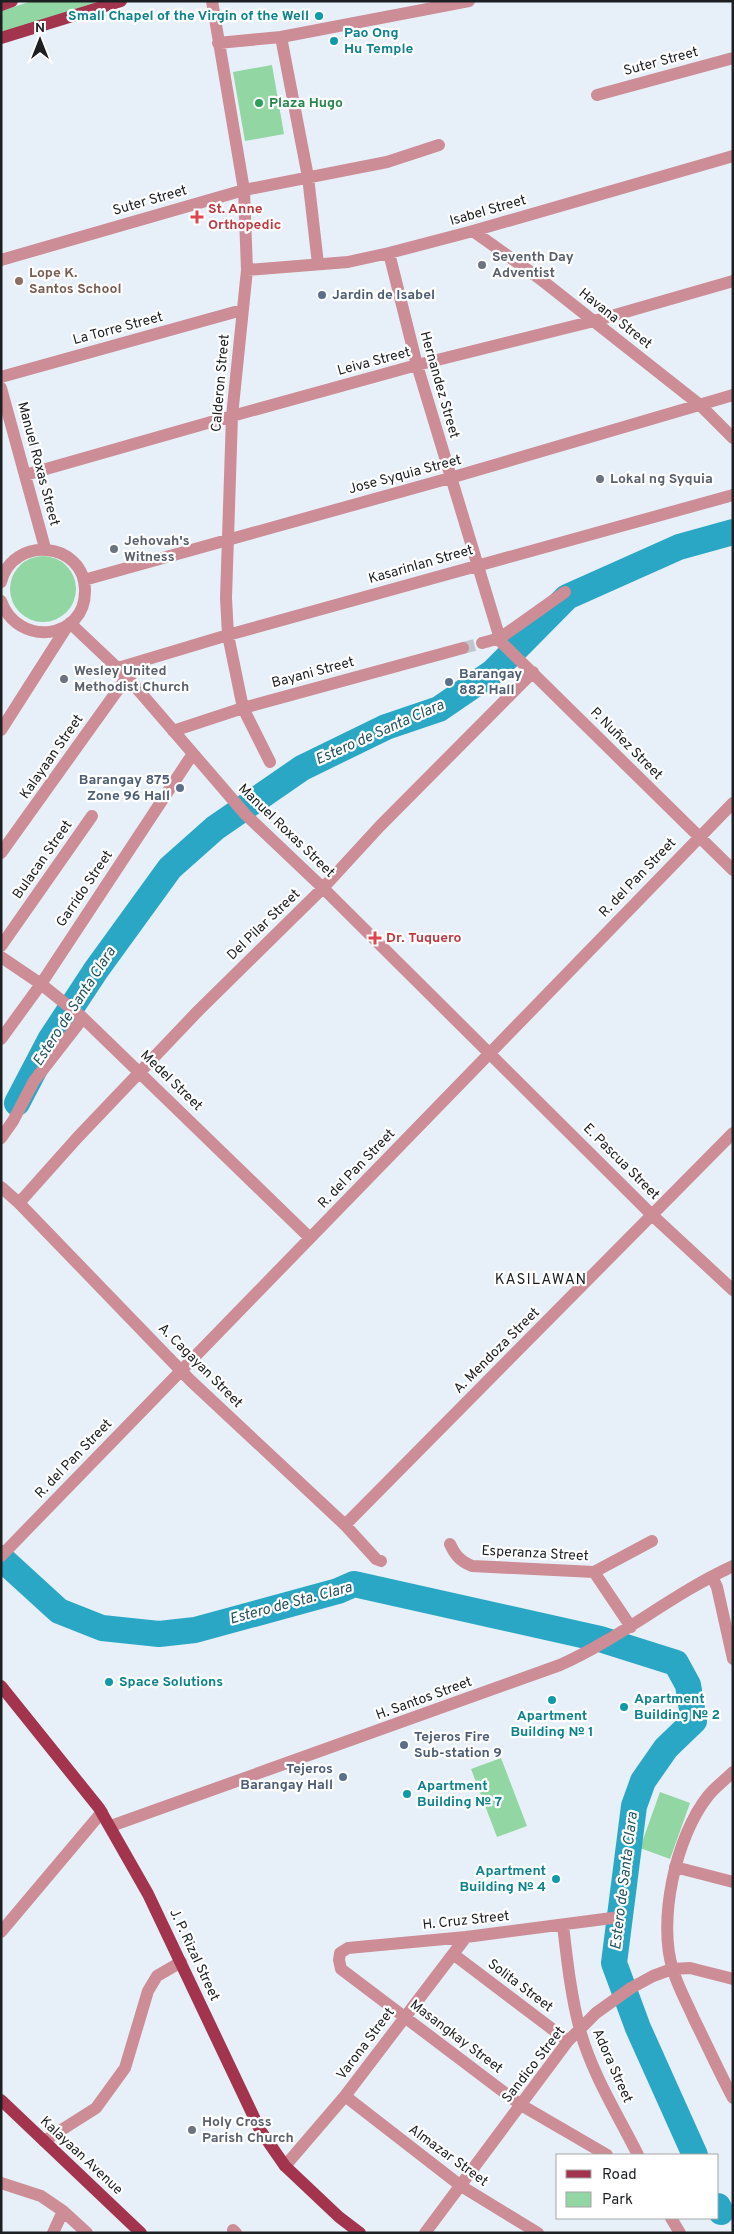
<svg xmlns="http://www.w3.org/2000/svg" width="734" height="2234" font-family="Overpass,sans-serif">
<rect width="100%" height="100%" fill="#e7f0f8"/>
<path fill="#91d6a3" d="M 32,1 L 100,1 L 1,33 L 1,11 Z
M 272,65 L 284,134 L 245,141 L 233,72 Z
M10 589a33 33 0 1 1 66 0a33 33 0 1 1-66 0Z
M 501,1758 L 527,1826 L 497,1837 L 471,1769 Z
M 660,1792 L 690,1803 L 670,1859 L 640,1848 Z"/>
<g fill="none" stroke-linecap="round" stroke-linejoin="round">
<path stroke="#2aa7c5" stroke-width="26" d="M 17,1103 L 50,1040 L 96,970 L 170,868 L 215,828 L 302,768 L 386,727 L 439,709 L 493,672 L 567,597 L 679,547 L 733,532
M 1,1558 L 59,1611 L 102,1628 L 159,1634 L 195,1630 L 338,1591 L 354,1584 L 600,1639 L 676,1663 L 688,1685 L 694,1721 L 666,1748 L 643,1781 L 634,1806 L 614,1963 L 638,2028 L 695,2155
M 718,2206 L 721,2212"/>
<path stroke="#bfc6cd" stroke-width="12" stroke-dasharray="12 6" stroke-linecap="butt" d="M 463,648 L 482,643"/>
<path stroke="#cc8d96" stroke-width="12" d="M 212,1 L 244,190 L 247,270 L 232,416 L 226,598 L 228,635 L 243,708 L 270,762
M 281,37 L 308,177 L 318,264
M 218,43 L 281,37 L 469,1
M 597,95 L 733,58
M 473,231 L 539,278 L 700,405 L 733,438
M 389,253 L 417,365 L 501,642 L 733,870
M 1,260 L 244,190 L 387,162 L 439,145
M 247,270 L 348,262 L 389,253 L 473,231 L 733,156
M 1,377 L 242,310
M 1,388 L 45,548
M 25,475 L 232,416 L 417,365 L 594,321 L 733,281
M 84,580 L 450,478 L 733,395
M 1,582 C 13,535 84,541 85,590 C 86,640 18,648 1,601
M 70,623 L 127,677 L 246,815 L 323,888 L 652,1215 L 733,1290
M 482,643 L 500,638 L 565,592
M 118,668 L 228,635 L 733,495
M 1,730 L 68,625
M 173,731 L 243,708 L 463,648
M 1,853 L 127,677
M 1,946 L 92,816
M 1,957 L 41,984 L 83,1018 L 310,1238
M 1,1039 L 41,984 L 192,755
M 1,1138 L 13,1121 L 34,1081 L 83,1018
M 1,1187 L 19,1203 L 191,1381 L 345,1525 L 376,1559 L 381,1561
M 19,1203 L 77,1138 L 198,1011 L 323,888 L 380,826 L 533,672
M 345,1525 L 733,1133
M 450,1544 C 455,1555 460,1561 472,1566 L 594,1572 L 652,1541
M 1,1556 L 733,803
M 594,1572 L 631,1627
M 712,1577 L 717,1587 L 733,1659
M 733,1772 C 725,1780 715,1787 708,1796 C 676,1836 657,1921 673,1970 C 678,1987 687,2003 694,2019 C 707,2045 719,2072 733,2098
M 111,1826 L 560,1665 C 621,1638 672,1594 733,1566
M 675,1867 L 733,1882
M 563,1925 C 567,1960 571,1996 580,2030 C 592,2074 618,2115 638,2155
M 1,1932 L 102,1812
M 453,1954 L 568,2041
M 345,2096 L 461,2186 L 538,2233
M 44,2141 L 96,2108 L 125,2068 L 148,1991 L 157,1976 L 181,1962
M 607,2155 L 521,2105 L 341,1969 L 339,1960 L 340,1953 L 348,1948 L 466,1937 L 612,1918
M 285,2166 L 345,2096 L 466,1937
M 1,2183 L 41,2196 L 63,2211 L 87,2233
M 671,2218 L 680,2233
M 233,2230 L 236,2233
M 53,2233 L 63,2211
M 425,2233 L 568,2041 L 596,2013 L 631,1988 L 653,1976 L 672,1969 L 690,1968 L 733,1979"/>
<path stroke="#a2344e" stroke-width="12" d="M 1,5 L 12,1
M 1,38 L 121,1
M 1,1686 L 99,1808 L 148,1894 L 260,2130 L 285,2166 L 339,2217 L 360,2233
M 1,2100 L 141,2233"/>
</g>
<g fill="#0f9aa8" stroke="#fff" stroke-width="2">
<circle cx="319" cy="16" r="5"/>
<circle cx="334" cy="41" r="5"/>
<circle cx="109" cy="1682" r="5"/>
<circle cx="552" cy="1700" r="5"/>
<circle cx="624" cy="1707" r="5"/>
<circle cx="407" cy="1794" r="5"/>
<circle cx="556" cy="1879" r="5"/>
</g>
<circle fill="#2e9e5b" stroke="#fff" stroke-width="2" cx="259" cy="103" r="5"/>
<g fill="#e0444e" stroke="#fff" stroke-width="2">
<path d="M194.5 209.5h5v5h5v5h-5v5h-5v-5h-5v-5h5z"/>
<path d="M372.5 930.5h5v5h5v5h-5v5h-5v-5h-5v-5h5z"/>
</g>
<g fill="#6b7280" stroke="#fff" stroke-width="2">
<circle cx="482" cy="265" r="5"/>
<circle cx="600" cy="479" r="5"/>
<circle cx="114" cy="549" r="5"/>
<circle cx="64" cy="679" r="5"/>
<circle cx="192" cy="2130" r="5"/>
</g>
<circle fill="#8d6e63" stroke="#fff" stroke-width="2" cx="19" cy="281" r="5"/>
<g fill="#5c6f8a" stroke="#fff" stroke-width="2">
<circle cx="322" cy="295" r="5"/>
<circle cx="449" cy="682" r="5"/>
<circle cx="180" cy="788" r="5"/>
<circle cx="404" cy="1745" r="5"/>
<circle cx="343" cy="1777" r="5"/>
</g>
<g text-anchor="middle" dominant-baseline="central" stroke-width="4.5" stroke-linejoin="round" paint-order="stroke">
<g font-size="14" font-weight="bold" fill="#0d838f" stroke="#fff" text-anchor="start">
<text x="309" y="16" text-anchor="end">Small Chapel of the Virgin of the Well</text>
<text x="344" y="33">Pao Ong<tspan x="344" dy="16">Hu Temple</tspan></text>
<text x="119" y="1682">Space Solutions</text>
<text x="634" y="1699">Apartment<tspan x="634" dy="16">Building № 2</tspan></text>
<text x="552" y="1716" text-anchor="middle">Apartment<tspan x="552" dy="16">Building № 1</tspan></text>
<text x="417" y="1786">Apartment<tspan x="417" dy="16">Building № 7</tspan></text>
<text x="546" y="1871" text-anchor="end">Apartment<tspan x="546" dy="16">Building № 4</tspan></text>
</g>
<g font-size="14" fill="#1d2023" stroke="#fff">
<text transform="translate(661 62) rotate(-15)">Suter Street</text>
<text transform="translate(150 201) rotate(-16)">Suter Street</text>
<text transform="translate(488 211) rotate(-16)">Isabel Street</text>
<text transform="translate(615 319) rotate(38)">Havana Street</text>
<text transform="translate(118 329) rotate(-15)">La Torre Street</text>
<text transform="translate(374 362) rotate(-15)">Leiva Street</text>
<text transform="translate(221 383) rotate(-85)">Calderon Street</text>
<text transform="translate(439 385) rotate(74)">Hernandez Street</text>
<text transform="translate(38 464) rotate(75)">Manuel Roxas Street</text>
<text transform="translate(405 475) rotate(-15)">Jose Syquia Street</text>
<text transform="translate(421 565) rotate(-16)">Kasarinlan Street</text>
<text transform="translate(313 673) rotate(-15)">Bayani Street</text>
<text transform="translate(626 744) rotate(45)">P. Nuñez Street</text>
<text transform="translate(52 757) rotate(-55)">Kalayaan Street</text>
<text transform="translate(286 831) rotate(44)">Manuel Roxas Street</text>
<text transform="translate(43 860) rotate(-55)">Bulacan Street</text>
<text transform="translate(638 878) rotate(-46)">R. del Pan Street</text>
<text transform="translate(85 889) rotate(-56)">Garrido Street</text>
<text transform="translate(264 925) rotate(-44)">Del Pilar Street</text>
<text transform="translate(171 1081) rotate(44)">Medel Street</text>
<text transform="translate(621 1162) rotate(45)">E. Pascua Street</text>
<text transform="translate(357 1169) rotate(-46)">R. del Pan Street</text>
<text transform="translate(497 1351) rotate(-45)">A. Mendoza Street</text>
<text transform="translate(200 1366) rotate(45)">A. Cagayan Street</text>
<text transform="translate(74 1459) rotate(-46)">R. del Pan Street</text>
<text transform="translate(535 1554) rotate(3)">Esperanza Street</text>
<text transform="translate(424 1699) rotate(-20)">H. Santos Street</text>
<text transform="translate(466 1921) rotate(-6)">H. Cruz Street</text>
<text transform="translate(194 1955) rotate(65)">J. P. Rizal Street</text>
<text transform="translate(520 1986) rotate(37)">Solita Street</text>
<text transform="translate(456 2037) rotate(37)">Masangkay Street</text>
<text transform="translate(366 2044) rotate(-53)">Varona Street</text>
<text transform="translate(534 2065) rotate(-52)">Sandico Street</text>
<text transform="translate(612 2066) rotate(66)">Adora Street</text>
<text transform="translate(81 2156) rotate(43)">Kalayaan Avenue</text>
<text transform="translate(448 2156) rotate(36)">Almazar Street</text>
</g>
<g font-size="14" font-weight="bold" fill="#27864d" stroke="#fff" text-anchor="start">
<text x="269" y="103">Plaza Hugo</text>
</g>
<g font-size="14" font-weight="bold" fill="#be3a42" stroke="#fff" text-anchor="start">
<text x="208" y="209">St. Anne<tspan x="208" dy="16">Orthopedic</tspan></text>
<text x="386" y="938">Dr. Tuquero</text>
</g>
<g font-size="14" font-weight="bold" fill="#5b616d" stroke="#fff" text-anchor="start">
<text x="492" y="257">Seventh Day<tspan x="492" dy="16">Adventist</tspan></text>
<text x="610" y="479">Lokal ng Syquia</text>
<text x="124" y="541">Jehovah's<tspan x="124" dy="16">Witness</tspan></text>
<text x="74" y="671">Wesley United<tspan x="74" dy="16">Methodist Church</tspan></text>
<text x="202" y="2122">Holy Cross<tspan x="202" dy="16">Parish Church</tspan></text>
</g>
<g font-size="14" font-weight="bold" fill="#785e54" stroke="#fff" text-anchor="start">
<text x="29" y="273">Lope K.<tspan x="29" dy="16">Santos School</tspan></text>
</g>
<g font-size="14" font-weight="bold" fill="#4e5e75" stroke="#fff" text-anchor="start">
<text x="332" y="295">Jardin de Isabel</text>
<text x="459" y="674">Barangay<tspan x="459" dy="16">882 Hall</tspan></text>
<text x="170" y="780" text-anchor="end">Barangay 875<tspan x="170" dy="16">Zone 96 Hall</tspan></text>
<text x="414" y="1737">Tejeros Fire<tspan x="414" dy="16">Sub-station 9</tspan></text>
<text x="333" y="1769" text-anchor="end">Tejeros<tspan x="333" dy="16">Barangay Hall</tspan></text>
</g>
<g font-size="15" font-style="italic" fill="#245562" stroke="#fff">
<text transform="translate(380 733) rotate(-24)">Estero de Santa Clara</text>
<text transform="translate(75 1007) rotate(-57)">Estero de Santa Clara</text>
<text transform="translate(291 1604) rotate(-15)">Estero de Sta. Clara</text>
<text transform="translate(625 1881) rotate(-83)">Estero de Santa Clara</text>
</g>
<g font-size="15" letter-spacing="1" fill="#1d2023" stroke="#fff">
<text x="541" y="1280">KASILAWAN</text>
</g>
</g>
<rect width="734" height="2234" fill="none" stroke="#1d2023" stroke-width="5"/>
<rect x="556" y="2154" width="162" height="65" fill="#ffffff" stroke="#a5a6a7"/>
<rect x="566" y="2170" width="25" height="8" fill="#a2344e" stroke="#a5a6a7"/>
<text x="602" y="2179" font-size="15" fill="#1d2023">Road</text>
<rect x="566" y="2192" width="25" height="15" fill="#91d6a3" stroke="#a5a6a7"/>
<text x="602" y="2204" font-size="15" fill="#1d2023">Park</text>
<g transform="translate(40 40)" stroke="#ffffff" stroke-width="4" paint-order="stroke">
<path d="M0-4L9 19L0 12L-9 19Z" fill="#1d2023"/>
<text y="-8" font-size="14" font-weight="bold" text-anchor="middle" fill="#1d2023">N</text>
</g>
</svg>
